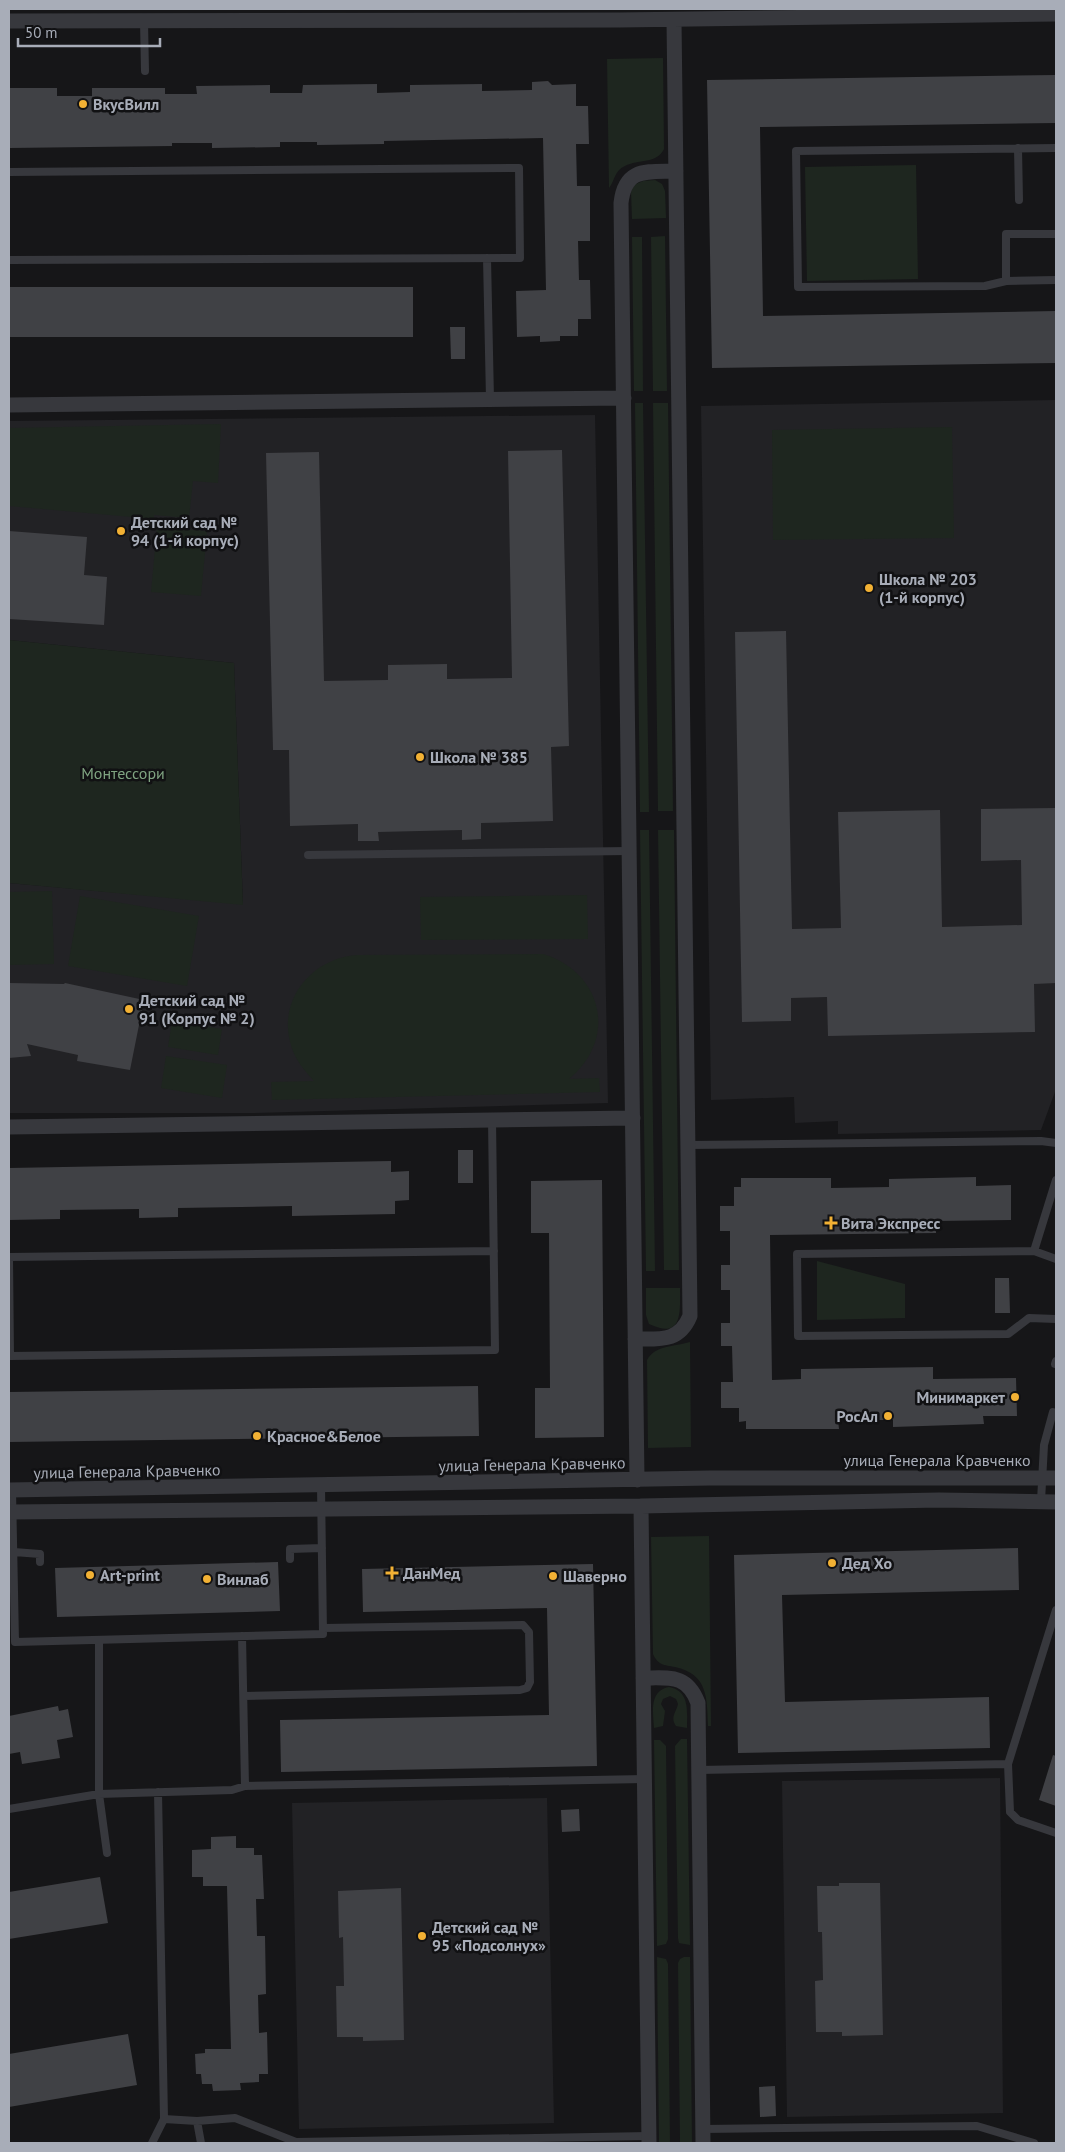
<svg xmlns="http://www.w3.org/2000/svg" width="1065" height="2152" font-family="'PT Sans',sans-serif">
<rect width="100%" height="100%" fill="#161618"/>
<path fill="#222225" d="M 1056,400 L 1056,1089 L 1041,1130 L 838,1134 L 838,1121 L 795,1123 L 794,1097 L 711,1100 L 701,406 Z
M 595,415 L 608,1103 L 255,1113 L 9,1113 L 9,883 L 243,904 L 234,663 L 9,640 L 9,421 Z
M 1000,1778 L 1003,2113 L 787,2117 L 782,1781 Z
M 547,1798 L 554,2123 L 299,2129 L 292,1803 Z"/>
<path fill="#1e261f" d="M 663,58 L 664,149 C 657,164 638,159 625,166 C 614,171 615,181 609,188 L 607,59 Z
M 916,165 L 918,279 L 807,281 L 805,167 Z
M 655,180 L 662,184 L 665,191 L 666,218 L 632,219 L 631,192 L 634,185 L 643,181 Z
M 665,236 L 667,391 L 653,391 L 651,237 Z
M 632,237 L 642,237 L 643,391 L 634,391 Z
M 635,403 L 643,403 L 649,812 L 640,812 Z
M 653,403 L 668,403 L 673,811 L 658,811 Z
M 221,424 L 218,483 L 193,481 L 189,518 L 154,515 L 154,519 L 9,506 L 9,428 Z
M 952,427 L 954,538 L 773,540 L 772,430 Z
M 157,527 L 207,531 L 201,596 L 151,592 Z
M 9,640 L 234,663 L 243,905 L 9,883 Z
M 640,830 L 649,830 L 655,1271 L 646,1271 Z
M 658,830 L 674,830 L 679,1270 L 664,1270 Z
M 52,891 L 54,964 L 9,965 L 9,892 Z
M 587,895 L 588,939 L 421,940 L 420,897 Z
M 80,896 L 199,916 L 187,986 L 68,966 Z
M 543,954 C 603,972 618,1039 569,1079 L 599,1078 L 600,1092 L 272,1100 L 271,1082 L 314,1081 C 304,1070 295,1060 291,1045 C 277,1000 312,958 357,955 Z
M 172,1021 L 222,1029 L 218,1055 L 168,1047 Z
M 166,1056 L 227,1065 L 222,1098 L 161,1088 Z
M 817,1261 L 905,1284 L 905,1318 L 817,1320 Z
M 646,1288 L 680,1288 C 680,1312 683,1340 649,1324 L 646,1315 Z
M 690,1342 L 691,1447 L 648,1448 L 647,1360 C 655,1345 674,1347 690,1342 Z
M 709,1536 L 711,1726 L 708,1726 C 707,1698 708,1674 675,1667 C 664,1665 658,1665 653,1654 L 651,1537 Z
M 669,1687 C 690,1691 687,1711 687,1728 L 676,1726 C 670,1717 676,1713 678,1704 L 676,1699 L 670,1696 L 663,1699 L 661,1704 L 665,1711 L 663,1726 L 654,1728 C 653,1712 649,1691 669,1687 Z
M 681,1739 L 687,1739 L 690,1945 L 679,1943 L 678,1938 L 675,1746 Z
M 654,1740 L 660,1740 L 666,1746 L 668,1939 L 666,1944 L 657,1946 Z
M 657,1957 L 666,1959 L 668,1964 L 670,2143 L 659,2143 Z
M 684,1957 L 690,1957 L 692,2143 L 680,2143 L 678,1963 L 680,1959 Z"/>
<path fill="#404145" d="M 1056,75 L 1056,123 L 760,127 L 763,316 L 1056,311 L 1056,363 L 712,368 L 707,80 Z
M 548,81 L 552,85 L 576,84 L 576,106 L 588,106 L 589,144 L 576,144 L 577,186 L 590,186 L 590,241 L 578,241 L 579,280 L 590,280 L 591,319 L 578,319 L 578,336 L 560,336 L 560,341 L 540,342 L 540,336 L 517,337 L 516,291 L 546,290 L 543,138 L 384,141 L 384,144 L 317,145 L 317,142 L 280,142 L 280,147 L 212,148 L 212,143 L 172,143 L 172,146 L 9,148 L 9,88 L 57,88 L 57,96 L 92,96 L 92,88 L 165,88 L 165,94 L 197,94 L 196,86 L 270,85 L 270,93 L 302,93 L 303,85 L 377,84 L 377,93 L 410,92 L 410,85 L 482,84 L 482,91 L 532,90 L 532,82 Z
M 9,287 L 413,287 L 413,337 L 9,337 Z
M 450,327 L 465,327 L 465,359 L 451,359 Z
M 562,450 L 569,746 L 551,747 L 553,821 L 481,823 L 481,839 L 462,840 L 462,830 L 378,832 L 379,841 L 358,841 L 358,824 L 290,826 L 289,750 L 273,750 L 266,453 L 319,452 L 324,681 L 388,680 L 388,665 L 447,664 L 447,679 L 512,678 L 508,451 Z
M 9,531 L 87,537 L 84,575 L 107,577 L 104,625 L 9,619 Z
M 786,631 L 792,929 L 841,928 L 838,812 L 940,810 L 942,927 L 1022,925 L 1021,860 L 981,861 L 981,809 L 1056,808 L 1056,983 L 1034,984 L 1035,1032 L 828,1036 L 827,997 L 791,998 L 791,1021 L 742,1022 L 735,632 Z
M 9,983 L 64,984 L 65,983 L 144,1000 L 130,1070 L 77,1061 L 78,1055 L 27,1044 L 31,1056 L 9,1058 Z
M 458,1150 L 473,1150 L 473,1183 L 458,1183 Z
M 391,1161 L 391,1172 L 409,1171 L 409,1200 L 395,1201 L 395,1214 L 292,1216 L 292,1206 L 178,1208 L 178,1217 L 139,1218 L 139,1209 L 60,1210 L 60,1219 L 9,1220 L 9,1168 Z
M 976,1177 L 976,1186 L 1011,1185 L 1011,1220 L 936,1221 L 936,1233 L 770,1235 L 772,1380 L 801,1379 L 801,1369 L 933,1367 L 933,1379 L 1016,1378 L 1017,1416 L 983,1416 L 984,1424 L 893,1427 L 893,1420 L 838,1420 L 839,1429 L 746,1429 L 746,1421 L 739,1422 L 739,1408 L 721,1408 L 721,1382 L 733,1382 L 732,1346 L 721,1346 L 721,1323 L 730,1323 L 730,1290 L 721,1290 L 721,1265 L 730,1265 L 730,1231 L 720,1231 L 720,1206 L 734,1206 L 734,1187 L 741,1187 L 741,1178 L 831,1178 L 831,1188 L 889,1187 L 889,1179 Z
M 602,1180 L 604,1437 L 535,1438 L 535,1388 L 550,1388 L 549,1233 L 531,1233 L 531,1181 Z
M 995,1278 L 1009,1278 L 1010,1313 L 995,1313 Z
M 478,1386 L 479,1436 L 9,1442 L 9,1392 Z
M 1018,1548 L 1019,1590 L 782,1595 L 785,1702 L 989,1697 L 990,1748 L 738,1753 L 734,1555 Z
M 278,1562 L 280,1611 L 57,1617 L 55,1568 Z
M 593,1564 L 597,1766 L 281,1772 L 280,1720 L 549,1715 L 547,1608 L 363,1612 L 362,1569 Z
M 58,1706 L 59,1711 L 68,1709 L 73,1737 L 57,1740 L 60,1758 L 22,1764 L 20,1752 L 9,1754 L 9,1716 Z
M 1053,1755 L 1056,1756 L 1056,1806 L 1039,1800 Z
M 579,1809 L 580,1831 L 562,1832 L 561,1810 Z
M 236,1836 L 236,1848 L 254,1848 L 254,1855 L 262,1855 L 264,1899 L 256,1899 L 257,1936 L 265,1936 L 266,1994 L 258,1995 L 259,2033 L 267,2032 L 268,2074 L 259,2074 L 259,2082 L 240,2083 L 241,2090 L 213,2091 L 212,2084 L 202,2084 L 201,2074 L 196,2074 L 195,2054 L 205,2053 L 205,2049 L 231,2049 L 227,1886 L 203,1886 L 203,1877 L 192,1877 L 192,1850 L 211,1849 L 211,1837 Z
M 100,1877 L 108,1923 L 9,1939 L 9,1892 Z
M 839,1883 L 880,1883 L 883,2035 L 842,2036 L 842,2032 L 816,2032 L 815,1981 L 823,1980 L 822,1932 L 818,1932 L 817,1886 L 839,1886 Z
M 401,1888 L 404,2040 L 363,2041 L 363,2037 L 337,2037 L 336,1986 L 344,1986 L 343,1937 L 339,1938 L 338,1891 Z
M 128,2034 L 137,2085 L 9,2107 L 9,2054 Z
M 775,2086 L 776,2116 L 760,2117 L 759,2087 Z"/>
<g fill="none" stroke-linecap="round" stroke-linejoin="round">
<path stroke="#37383d" stroke-width="8" d="M 144,21 L 145,71
M 1018,148 L 1019,200
M 1056,148 L 796,151 L 798,287 L 985,286 L 1006,281 L 1056,280
M 9,172 L 519,168 L 520,258 L 9,260
M 487,258 L 490,399
M 1006,281 L 1006,234 L 1056,234
M 308,855 L 629,851
M 492,1119 L 495,1350 L 10,1356 L 9,1257 L 494,1251
M 688,1145 L 1041,1141 L 1056,1143
M 1034,1251 L 1056,1180
M 1056,1259 L 1034,1251 L 797,1254 L 798,1336 L 1008,1334 L 1029,1318 L 1056,1319
M 1055,1364 L 1056,1361
M 12,1490 L 15,1642 L 323,1634 L 321,1486
M 1041,1501 L 1044,1445 L 1053,1412
M 14,1552 L 40,1554 L 40,1562
M 290,1559 L 290,1549 L 322,1548
M 242,1636 L 245,1786
M 99,1640 L 99,1794 L 107,1853
M 244,1696 L 520,1690 L 527,1688 L 530,1682 L 529,1632 L 523,1625 L 323,1628
M 1008,1764 L 1010,1812 L 1018,1820 L 1056,1833
M 699,1770 L 1008,1764 L 1056,1610
M 158,1792 L 164,2119
M 9,1809 L 99,1794 L 232,1790 L 245,1786 L 645,1779
M 197,2121 L 201,2143
M 703,2129 L 977,2126 L 1034,2143
M 152,2143 L 164,2119 L 197,2121 L 235,2118 L 296,2142 L 649,2136"/>
<path stroke="#37383d" stroke-width="15" d="M 9,21 L 619,20 L 1056,14
M 9,405 L 624,398
M 9,1127 L 633,1118
M 635,1339 C 661,1339 679,1342 690,1316 L 674,20
M 637,1480 L 621,203 C 625,167 647,172 676,171
M 9,1490 L 710,1478 L 1056,1478
M 641,1506 L 649,2143
M 9,1512 L 641,1506 L 939,1500 L 1056,1502
M 643,1678 C 670,1678 687,1674 698,1703 L 703,2143"/>
</g>
<g fill="#f2b134" stroke="#111113" stroke-width="2">
<circle cx="83" cy="104" r="5"/>
<circle cx="121" cy="531" r="5"/>
<circle cx="869" cy="588" r="5"/>
<circle cx="420" cy="757" r="5"/>
<circle cx="129" cy="1009" r="5"/>
<path d="M828.5 1215.5h5v5h5v5h-5v5h-5v-5h-5v-5h5z"/>
<circle cx="1015" cy="1397" r="5"/>
<circle cx="888" cy="1416" r="5"/>
<circle cx="257" cy="1436" r="5"/>
<circle cx="832" cy="1563" r="5"/>
<path d="M389.5 1565.5h5v5h5v5h-5v5h-5v-5h-5v-5h5z"/>
<circle cx="90" cy="1575" r="5"/>
<circle cx="553" cy="1576" r="5"/>
<circle cx="207" cy="1579" r="5"/>
<circle cx="422" cy="1936" r="5"/>
</g>
<g text-anchor="middle" dominant-baseline="central" stroke-width="5" stroke-linejoin="round" paint-order="stroke">
<g font-size="16" font-weight="bold" fill="#a8adb8" stroke="#111113" text-anchor="start">
<text x="93" y="104">ВкусВилл</text>
<text x="131" y="522">Детский сад №<tspan x="131" dy="18">94 (1-й корпус)</tspan></text>
<text x="879" y="579">Школа № 203<tspan x="879" dy="18">(1-й корпус)</tspan></text>
<text x="430" y="757">Школа № 385</text>
<text x="139" y="1000">Детский сад №<tspan x="139" dy="18">91 (Корпус № 2)</tspan></text>
<text x="841" y="1223">Вита Экспресс</text>
<text x="1005" y="1397" text-anchor="end">Минимаркет</text>
<text x="878" y="1416" text-anchor="end">РосАл</text>
<text x="267" y="1436">Красное&amp;Белое</text>
<text x="842" y="1563">Дед Хо</text>
<text x="403" y="1573">ДанМед</text>
<text x="100" y="1575">Art-print</text>
<text x="563" y="1576">Шаверно</text>
<text x="217" y="1579">Винлаб</text>
<text x="432" y="1927">Детский сад №<tspan x="432" dy="18">95 «Подсолнух»</tspan></text>
</g>
<g font-size="16" fill="#7fa381" stroke="#111113">
<text x="123" y="773">Монтессори</text>
</g>
<g font-size="16" fill="#a8adb8" stroke="#111113">
<text x="937" y="1460">улица Генерала Кравченко</text>
<text transform="translate(532 1464) rotate(-1)">улица Генерала Кравченко</text>
<text transform="translate(127 1471) rotate(-1)">улица Генерала Кравченко</text>
</g>
</g>
<rect width="1065" height="2152" fill="none" stroke="#a8adb8" stroke-width="20"/>
<path d="M18 38v8h142v-8" fill="none" stroke="#a8adb8" stroke-width="2.5"/>
<text x="25" y="38" font-size="15" fill="#a8adb8" stroke="#111113" stroke-width="4" paint-order="stroke">50 m</text>
</svg>
